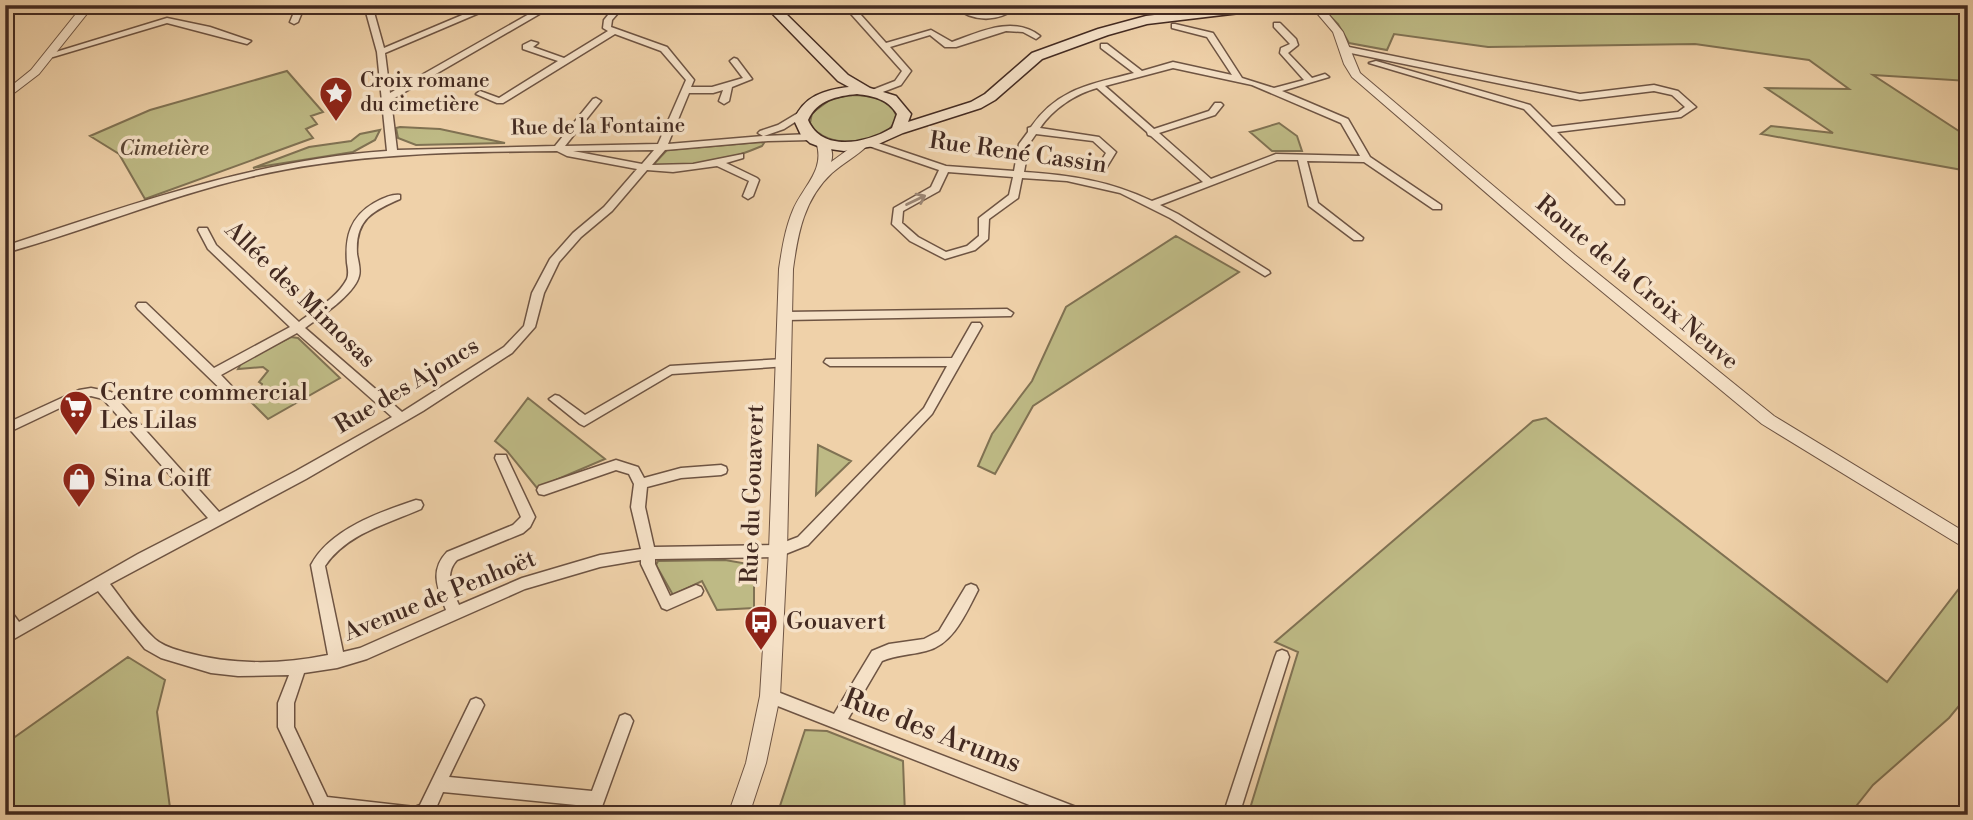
<svg xmlns="http://www.w3.org/2000/svg" width="1973" height="820" font-family="'Libre Bodoni',serif">
<rect width="100%" height="100%" fill="#efd1a9"/>
<filter id="stains"><feTurbulence type="fractalNoise" baseFrequency=".00286" numOctaves="4"/><feColorMatrix values="0 0 0 0 .2 0 0 0 0 .09 0 0 0 0 .02 0 0 0 .5 -.17"/></filter>
<radialGradient id="worn" r=".72"><stop offset=".6" stop-color="#630" stop-opacity="0"/><stop offset="1" stop-color="#630" stop-opacity=".3"/></radialGradient>
<path fill="#beba85" stroke="#807253" stroke-width="2" d="M 1319,5 L 1968,5 L 1968,81 L 1873,75 L 1968,137 L 1968,171 L 1761,134 L 1771,126 L 1833,133 L 1766,88 L 1849,89 L 1809,60 L 1695,44 L 1488,47 L 1394,34 L 1387,50 L 1349,43 L 1338,24 Z
M 287,71 L 323,112 L 311,116 L 317,124 L 306,129 L 313,138 L 145,199 L 119,154 L 90,136 L 150,110 Z
M 849,95 C 867,95 889,96 896,115 C 894,146 823,152 810,123 L 812,113 L 831,99 Z
M 1279,123 L 1297,136 L 1302,151 L 1272,151 L 1250,132 Z
M 400,127 L 440,129 L 505,143 L 416,145 L 398,138 L 396,128 Z
M 380,130 L 375,140 L 353,152 L 253,168 L 309,147 L 351,141 L 360,134 Z
M 760,142 L 764,143 L 762,146 C 731,159 686,174 653,165 L 667,150 Z
M 1176,236 L 1239,272 L 1033,406 L 995,474 L 978,466 L 992,434 L 1032,381 L 1066,307 Z
M 291,337 L 298,338 L 340,378 L 268,419 L 245,396 L 261,388 L 262,384 L 259,382 L 268,371 L 263,367 L 238,369 L 242,362 Z
M 528,398 L 605,459 L 537,488 L 507,451 L 495,441 Z
M 1546,418 L 1887,682 L 1968,577 L 1968,695 L 1949,718 L 1873,785 L 1849,815 L 1248,815 L 1298,652 L 1275,642 L 1533,421 Z
M 818,445 L 851,461 L 816,495 Z
M 725,560 L 754,565 L 754,608 L 717,610 L 702,581 L 673,595 L 656,565 L 658,561 Z
M 128,657 L 165,680 L 157,712 L 171,815 L 5,815 L 5,744 Z
M 805,730 L 827,731 L 903,761 L 905,815 L 777,815 Z"/>
<g fill="none" stroke-linecap="round" stroke-linejoin="round">
<defs>
<path id="minor" d="M 297,5 L 305,5 L 298,22 L 294,24 L 290,22 Z
M 364,5 L 372,5 L 384,48 L 486,5 L 498,5 L 385,53 L 390,93 L 545,5 L 555,5 L 391,100 L 397,150 L 555,146 L 593,99 L 596,98 L 601,101 L 565,146 L 658,144 L 686,80 L 661,51 L 615,34 L 503,103 L 497,103 L 476,94 L 480,91 L 499,98 L 558,61 L 523,49 L 523,45 L 531,41 L 538,43 L 533,47 L 564,58 L 608,31 L 603,28 L 604,20 L 616,5 L 625,5 L 612,20 L 611,27 L 667,47 L 694,80 L 691,87 L 712,87 L 743,78 L 730,61 L 734,58 L 737,59 L 752,79 L 732,87 L 729,101 L 724,104 L 719,101 L 723,90 L 713,93 L 689,93 L 668,144 L 763,136 L 758,133 L 760,131 L 778,125 L 803,110 L 806,111 L 806,115 L 784,129 L 764,136 L 811,134 L 816,137 L 811,140 L 768,141 L 665,150 L 652,165 L 693,164 L 743,154 L 743,158 L 726,163 L 757,178 L 759,180 L 753,196 L 748,199 L 743,196 L 749,181 L 717,166 L 673,172 L 647,170 L 612,211 L 581,237 L 559,262 L 544,293 L 535,327 L 512,353 L 423,411 L 306,479 L 110,584 C 124,602 138,624 155,639 C 163,646 174,649 184,652 C 231,665 280,665 328,655 L 311,565 C 330,529 380,512 416,500 L 421,501 L 423,505 L 421,509 C 387,524 346,534 325,566 L 343,652 L 360,648 L 446,610 C 438,589 429,571 447,552 L 513,525 L 521,517 L 495,458 L 496,455 L 506,455 L 507,458 L 535,517 L 530,527 L 523,533 L 457,560 C 444,574 452,590 459,605 L 522,578 L 600,555 L 641,549 L 631,507 L 634,484 L 629,474 L 616,470 L 544,495 L 539,494 L 537,490 L 539,486 L 616,460 L 638,467 L 644,478 L 681,468 L 721,465 L 726,467 L 727,470 L 726,473 L 721,475 L 681,478 L 647,487 L 645,507 L 654,547 L 777,545 L 798,537 L 924,408 L 947,366 L 830,366 L 824,362 L 826,359 L 952,358 L 972,323 L 980,323 L 982,326 L 932,414 L 808,545 L 778,557 L 655,559 L 655,564 L 670,596 L 696,585 L 701,587 L 703,591 L 701,595 L 667,610 L 662,608 L 641,564 L 641,560 L 600,567 L 525,589 L 367,659 L 337,668 L 304,673 L 294,703 L 294,727 L 327,797 L 415,807 L 420,805 L 471,700 L 476,698 L 481,700 L 484,705 L 449,777 L 592,791 L 620,716 L 625,714 L 630,716 L 633,721 L 599,815 L 583,815 L 586,806 L 443,792 L 433,815 L 330,813 L 330,815 L 314,815 L 314,804 L 278,727 L 278,703 L 289,675 L 238,676 L 211,673 L 161,658 L 145,649 L 98,591 L 5,644 L 5,630 L 7,629 L 5,626 L 5,608 L 10,610 L 19,622 L 138,554 L 208,518 L 103,399 L 91,396 L 81,398 L 5,434 L 5,424 L 79,390 L 91,388 L 111,392 L 219,512 L 296,471 L 392,417 L 297,333 L 221,375 L 242,397 L 240,400 L 232,400 L 138,309 L 136,306 L 138,303 L 146,303 L 214,368 L 290,327 L 208,249 L 198,230 L 199,228 L 207,228 L 216,245 L 299,322 C 316,309 337,298 347,279 C 349,274 348,269 347,263 C 345,237 350,217 374,203 C 382,199 391,194 400,195 L 400,199 C 372,211 355,220 357,254 C 358,260 361,270 359,276 C 355,294 320,317 305,328 L 402,412 L 504,347 L 524,326 L 532,293 L 550,259 L 573,233 L 604,207 L 637,169 L 567,156 L 557,151 C 454,152 350,153 250,177 C 166,197 87,230 5,253 L 5,246 C 130,205 254,160 387,151 L 377,52 ZM 654,150 L 642,164 L 573,151 Z
M 843,5 L 852,5 L 886,43 L 931,30 L 952,42 C 980,32 1013,15 1040,36 L 1036,39 L 1023,32 L 1006,31 L 956,47 L 945,47 L 930,35 L 890,47 L 911,71 L 901,85 L 875,95 L 871,92 L 872,90 L 895,81 L 902,71 Z
M 951,5 C 965,5 975,16 989,15 C 1001,14 1008,5 1021,5 C 998,23 974,23 951,5 Z
M 167,18 L 210,27 L 251,41 L 247,44 L 167,23 L 53,57 L 46,55 Z
M 1274,23 L 1280,23 L 1296,39 L 1298,45 L 1288,53 L 1312,78 L 1325,74 L 1329,77 L 1282,91 L 1348,119 L 1370,157 L 1441,205 L 1441,209 L 1433,209 L 1364,162 L 1307,161 L 1318,203 L 1363,238 L 1362,240 L 1354,240 L 1309,206 L 1298,160 L 1277,160 L 1160,205 L 1178,214 L 1269,271 L 1270,273 L 1265,276 L 1170,218 L 1120,193 L 1067,181 L 1022,178 L 1018,198 L 989,219 L 988,239 L 975,250 L 945,259 L 910,241 L 892,224 L 894,208 L 931,187 L 939,170 L 869,146 L 869,142 L 875,142 L 946,166 L 1014,171 L 1019,144 L 1028,132 L 1028,128 L 1031,127 C 1058,88 1092,84 1134,73 L 1101,48 L 1101,44 L 1107,44 L 1142,71 L 1173,62 L 1232,75 L 1207,37 L 1172,28 L 1172,24 L 1175,24 L 1213,33 L 1242,78 L 1274,88 L 1304,80 L 1280,53 L 1281,48 L 1290,44 L 1274,27 ZM 1173,68 L 1252,85 L 1341,123 L 1360,156 L 1276,154 L 1211,179 L 1159,133 L 1215,115 L 1223,105 L 1221,103 L 1215,103 L 1209,111 L 1154,129 L 1105,86 ZM 1097,88 L 1147,132 L 1148,135 L 1151,136 L 1203,182 L 1152,201 C 1110,181 1070,175 1024,172 L 1029,144 L 1036,134 L 1093,141 L 1106,153 L 1097,168 L 1102,171 L 1105,170 L 1116,152 L 1099,137 L 1040,128 C 1053,109 1075,94 1097,88 ZM 948,172 L 1013,177 L 1009,195 L 979,218 L 979,236 L 967,246 L 946,252 L 918,237 L 902,223 L 903,211 L 939,191 Z
M 1344,46 L 1580,94 L 1654,85 L 1678,91 L 1696,107 L 1681,117 L 1557,132 L 1624,200 L 1624,204 L 1616,204 L 1524,109 L 1369,63 L 1376,61 L 1530,105 L 1552,127 L 1678,112 L 1685,107 L 1672,95 L 1654,91 L 1580,100 L 1341,51 L 1340,49 Z
M 1007,309 L 1013,313 L 1011,316 L 786,320 L 780,316 L 786,312 Z
M 784,359 L 788,360 L 790,363 L 788,366 L 672,374 L 584,426 L 580,424 L 549,399 L 555,395 L 559,396 L 585,415 L 670,366 Z
M 971,584 L 976,586 L 978,590 C 966,613 953,645 926,651 C 911,655 896,655 882,661 L 848,719 L 1076,807 L 1082,809 L 1084,815 L 1055,815 L 765,701 L 762,696 L 765,691 L 770,689 L 834,714 L 872,651 L 889,644 L 924,639 L 939,631 L 966,586 Z
M 1282,650 L 1287,652 L 1289,657 L 1239,815 L 1223,815 L 1275,657 L 1277,652 Z"/>
<path id="tertiary" d="M 83,5 L 94,5 L 39,74 L 5,100 L 5,91 L 31,70 Z
M 1310,5 L 1321,5 L 1343,32 L 1360,73 L 1575,255 L 1774,416 L 1968,534 L 1968,550 L 1762,424 L 1565,261 L 1352,77 L 1344,64 L 1333,32 Z
M 822,138 C 831,141 834,154 831,162 L 857,143 L 861,142 L 867,146 C 857,156 843,163 832,173 C 804,199 798,233 793,269 L 787,551 L 780,696 L 766,763 L 749,815 L 728,815 L 746,763 L 760,696 L 769,551 L 779,269 C 782,249 785,229 793,210 C 803,186 826,170 816,142 Z"/>
<path id="secondary" d="M 764,5 L 777,5 L 848,75 L 870,88 L 896,96 L 911,114 L 908,122 L 971,102 L 985,94 L 1032,53 L 1098,29 L 1146,16 L 1239,5 L 1279,5 L 1273,9 L 1147,24 L 1108,35 L 1042,59 L 995,100 L 981,108 L 903,133 L 874,146 L 844,151 L 823,148 L 810,143 L 801,135 L 794,120 C 804,96 824,90 849,87 L 838,81 ZM 857,94 C 873,96 888,99 897,114 L 892,128 C 867,143 822,153 808,120 C 817,100 837,96 857,94 Z"/>
</defs>
<use href="#minor" stroke="#6e5443" stroke-width="3"/>
<use href="#tertiary" stroke="#6e5443" stroke-width="2"/>
<use href="#secondary" stroke="#432a21" stroke-width="3"/>
<use href="#minor" fill="#f5e1c7" fill-rule="evenodd"/>
<use href="#tertiary" fill="#f5e1c7" fill-rule="evenodd"/>
<use href="#secondary" fill="#f5e1c7" fill-rule="evenodd"/>
</g>
<defs><path id="oneway-shaft" d="M-6 0H5M1.5-3L5.5 0L1.5 3" fill="none" stroke-width="1.6" stroke-linecap="round" stroke-linejoin="round" transform="scale(1.75)"/></defs>
<use stroke="#9c8674" href="#oneway-shaft" transform="translate(916 200) rotate(-26)"/>
<defs>
<symbol id="sight-pin" viewBox="-11 -11 22 30"><path d="M0 17L-7.5 6A9.5 9.5 0 1 1 7.5 6Z" fill="#8f2418" stroke="#f5e1c7"/><path d="M0-6L1.8-2.2L6-1.7L2.9 1.2L3.7 5.4L0 3.3L-3.7 5.4L-2.9 1.2L-6-1.7L-1.8-2.2Z" fill="#fff"/></symbol>
<symbol id="supermarket-pin" viewBox="-11 -11 22 30"><path d="M0 17L-7.5 6A9.5 9.5 0 1 1 7.5 6Z" fill="#8f2418" stroke="#f5e1c7"/><path d="M-6-5.5h2.5l.6 2H6L4.5 2H-2.5L-4.4-4H-6ZM-1.5 3.2a1.3 1.3 0 1 0 .1 0ZM3 3.2a1.3 1.3 0 1 0 .1 0Z" fill="#fff"/></symbol>
<symbol id="shop-pin" viewBox="-11 -11 22 30"><path d="M0 17L-7.5 6A9.5 9.5 0 1 1 7.5 6Z" fill="#8f2418" stroke="#f5e1c7"/><path d="M-5-2.5h2.3a2.7 3.5 0 0 1 5.4 0H5L5.5 6h-11ZM-1.5-2.5h3a1.5 2.3 0 0 0-3 0Z" fill="#fff"/></symbol>
<symbol id="bus-pin" viewBox="-11 -11 22 30"><path d="M0 17L-7.5 6A9.5 9.5 0 1 1 7.5 6Z" fill="#8f2418" stroke="#f5e1c7"/><path d="M-5-6H5V4H4V6H2V4H-2V6H-4V4H-5ZM-3.5-4V0h7V-4ZM-3.5 1.2v1.5H-2V1.2ZM2 1.2v1.5H3.5V1.2Z" fill="#fff"/></symbol>
</defs>
<g fill-rule="evenodd">
<use href="#sight-pin" x="317" y="74" width="38" height="52"/>
<use href="#supermarket-pin" x="57" y="388" width="38" height="52"/>
<use href="#shop-pin" x="60" y="460" width="38" height="52"/>
<use href="#bus-pin" x="742" y="603" width="38" height="52"/>
</g>
<g text-anchor="middle" dominant-baseline="central" stroke-width="7" stroke-linejoin="round" paint-order="stroke">
<g font-size="21" fill="#432a21" stroke="#f5e1c7" text-anchor="start">
<text x="360" y="81">Croix romane<tspan x="360" dy="24">du cimetière</tspan></text>
</g>
<g font-size="21" fill="#432a21" stroke="#f5e1c7">
<text transform="translate(598 127) rotate(-1)">Rue de la Fontaine</text>
</g>
<g font-size="21" font-style="italic" fill="#5c4735" stroke="#f5e1c7">
<text x="164" y="149">Cimetière</text>
</g>
<g font-size="24" fill="#432a21" stroke="#f5e1c7">
<text transform="translate(1018 153) rotate(8)">Rue René Cassin</text>
<text transform="translate(1637 283) rotate(40)">Route de la Croix Neuve</text>
<text transform="translate(300 295) rotate(44)">Allée des Mimosas</text>
<text transform="translate(407 386) rotate(-31)">Rue des Ajoncs</text>
<text transform="translate(753 494) rotate(-88)">Rue du Gouavert</text>
<text transform="translate(440 596) rotate(-22)">Avenue de Penhoët</text>
</g>
<g font-size="24" fill="#432a21" stroke="#f5e1c7" text-anchor="start">
<text x="100" y="393">Centre commercial<tspan x="100" dy="28">Les Lilas</tspan></text>
<text x="104" y="479">Sina Coiff</text>
<text x="786" y="622">Gouavert</text>
</g>
<g font-size="28" fill="#432a21" stroke="#f5e1c7">
<text transform="translate(932 731) rotate(21)">Rue des Arums</text>
</g>
</g>
<rect width="1973" height="820" fill="none" stroke="#efd1a9" stroke-width="28"/>
<rect x="7" y="7" width="1959" height="806" fill="none" stroke="#432a21" stroke-width="3.5"/>
<rect x="14" y="14" width="1945" height="792" fill="none" stroke="#432a21" stroke-width="2"/>
<rect width="100%" height="100%" filter="url(#stains)"/>
<rect width="100%" height="100%" fill="url(#worn)"/>
</svg>
